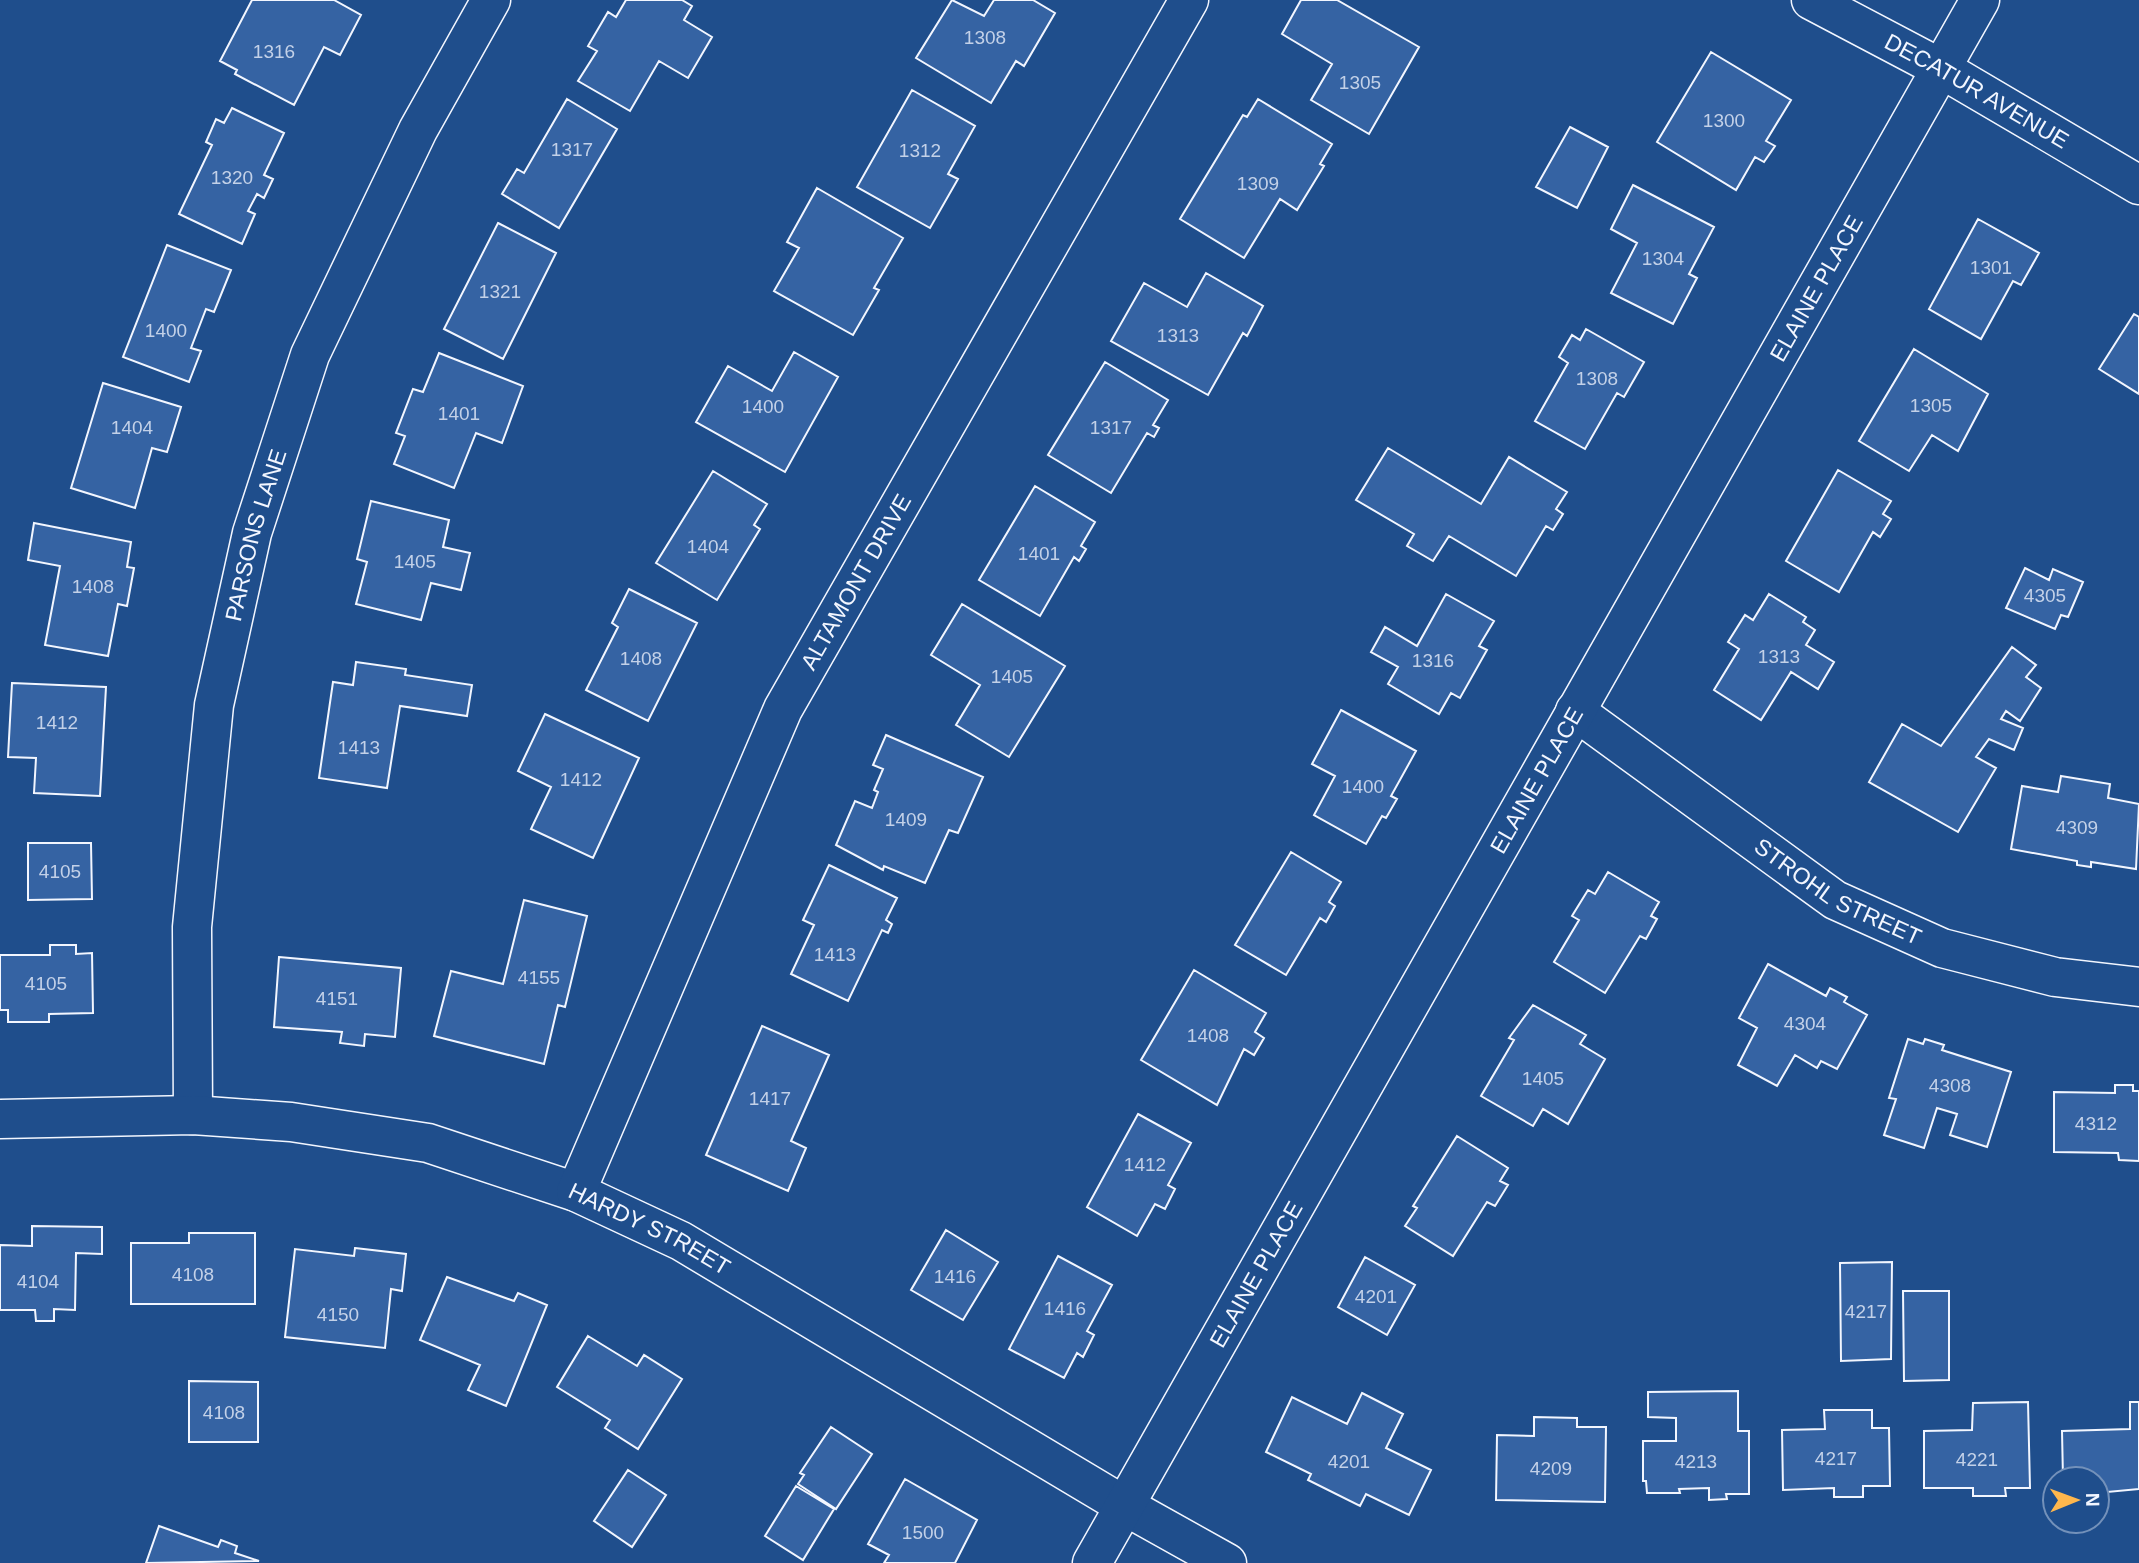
<svg xmlns="http://www.w3.org/2000/svg" width="2139" height="1563" font-family="Helvetica,sans-serif">
<rect width="100%" height="100%" fill="#1f4e8c"/>
<path fill="#3563a3" stroke="#f2f6ff" stroke-width="2" d="M 252,0 L 334,0 L 361,15 L 340,55 L 324,47 L 294,105 L 235,74 L 237,70 L 220,61 Z
M 626,0 L 682,0 L 692,6 L 684,20 L 712,37 L 688,78 L 659,61 L 630,111 L 578,81 L 597,51 L 588,46 L 608,12 L 616,17 Z
M 952,0 L 984,16 L 994,0 L 1033,0 L 1055,13 L 1024,66 L 1016,61 L 991,103 L 916,58 Z
M 1301,0 L 1337,0 L 1419,47 L 1369,134 L 1311,100 L 1332,64 L 1282,34 Z
M 1711,52 L 1791,100 L 1766,141 L 1775,146 L 1764,162 L 1755,157 L 1736,190 L 1657,142 Z
M 912,90 L 975,126 L 948,174 L 958,179 L 930,228 L 857,187 Z
M 567,99 L 617,129 L 559,228 L 502,194 L 517,169 L 524,173 Z
M 1258,99 L 1332,144 L 1320,164 L 1324,166 L 1297,210 L 1280,199 L 1244,258 L 1180,219 L 1243,115 L 1247,117 Z
M 232,108 L 284,133 L 264,175 L 273,179 L 264,198 L 257,194 L 248,211 L 255,214 L 242,244 L 179,214 L 212,145 L 206,142 L 216,119 L 224,123 Z
M 1570,127 L 1608,147 L 1577,208 L 1536,187 Z
M 1633,185 L 1714,227 L 1689,274 L 1697,278 L 1673,324 L 1611,293 L 1637,243 L 1611,229 Z
M 817,188 L 903,238 L 874,288 L 879,290 L 853,335 L 774,291 L 799,248 L 787,242 Z
M 1978,219 L 2039,253 L 2021,285 L 2013,281 L 1981,339 L 1929,309 Z
M 498,223 L 556,253 L 503,359 L 444,329 Z
M 167,245 L 231,270 L 214,312 L 206,309 L 191,348 L 201,351 L 189,382 L 123,357 Z
M 1206,273 L 1263,306 L 1247,336 L 1243,333 L 1208,395 L 1111,341 L 1144,283 L 1187,307 Z
M 2134,314 L 2139,317 L 2139,394 L 2099,369 Z
M 1586,329 L 1644,362 L 1624,397 L 1617,393 L 1585,449 L 1535,421 L 1568,363 L 1559,357 L 1572,335 L 1580,340 Z
M 1914,349 L 1988,394 L 1958,451 L 1932,435 L 1909,471 L 1859,441 Z
M 794,352 L 838,377 L 785,472 L 696,422 L 728,366 L 772,391 Z
M 439,353 L 523,386 L 502,443 L 476,433 L 454,488 L 394,464 L 405,436 L 396,433 L 413,389 L 423,392 Z
M 1105,362 L 1168,400 L 1153,425 L 1159,428 L 1154,437 L 1147,433 L 1111,493 L 1048,455 Z
M 103,383 L 181,407 L 167,452 L 152,448 L 135,508 L 71,488 Z
M 1388,448 L 1481,504 L 1509,457 L 1567,492 L 1556,509 L 1563,514 L 1553,530 L 1546,526 L 1516,576 L 1449,536 L 1433,561 L 1407,546 L 1414,534 L 1356,500 Z
M 1838,470 L 1891,501 L 1883,514 L 1891,519 L 1880,537 L 1873,532 L 1839,592 L 1786,561 Z
M 713,471 L 767,504 L 754,525 L 760,529 L 717,600 L 656,563 Z
M 1035,486 L 1095,522 L 1081,546 L 1086,549 L 1079,561 L 1074,557 L 1040,616 L 979,580 Z
M 371,501 L 449,520 L 443,547 L 470,553 L 461,590 L 431,583 L 421,620 L 356,604 L 367,562 L 357,559 Z
M 34,523 L 131,542 L 127,567 L 134,568 L 127,606 L 118,604 L 108,656 L 45,645 L 60,566 L 28,560 Z
M 2025,568 L 2049,580 L 2053,569 L 2083,582 L 2068,617 L 2061,615 L 2055,629 L 2006,608 Z
M 629,589 L 697,623 L 648,721 L 586,690 L 618,627 L 612,623 Z
M 1446,594 L 1494,621 L 1479,646 L 1487,650 L 1460,698 L 1451,693 L 1439,714 L 1388,684 L 1398,667 L 1371,652 L 1385,627 L 1417,646 Z
M 1769,594 L 1806,617 L 1803,622 L 1815,630 L 1806,645 L 1834,662 L 1818,689 L 1791,672 L 1761,720 L 1714,690 L 1739,649 L 1728,642 L 1745,615 L 1753,620 Z
M 962,604 L 1065,666 L 1009,757 L 956,725 L 980,685 L 931,655 Z
M 2012,647 L 2036,665 L 2026,677 L 2041,688 L 2020,721 L 2006,711 L 2001,719 L 2023,728 L 2014,750 L 1989,739 L 1976,757 L 1996,768 L 1958,832 L 1869,782 L 1902,724 L 1941,746 Z
M 356,662 L 406,669 L 405,675 L 472,685 L 467,716 L 400,706 L 387,788 L 319,778 L 333,682 L 353,685 Z
M 12,683 L 106,687 L 100,796 L 34,793 L 36,758 L 8,757 Z
M 1341,710 L 1416,751 L 1391,796 L 1397,799 L 1386,818 L 1382,816 L 1366,844 L 1314,815 L 1335,776 L 1312,764 Z
M 545,714 L 639,758 L 593,858 L 531,829 L 551,787 L 518,771 Z
M 886,735 L 983,777 L 958,833 L 949,830 L 925,883 L 884,866 L 883,870 L 836,845 L 855,801 L 872,808 L 878,792 L 874,790 L 883,769 L 873,765 Z
M 2061,776 L 2110,784 L 2108,798 L 2139,804 L 2136,869 L 2091,862 L 2091,867 L 2077,865 L 2077,861 L 2011,849 L 2022,786 L 2058,792 Z
M 28,843 L 91,843 L 92,899 L 28,900 Z
M 1291,852 L 1341,882 L 1329,902 L 1335,906 L 1326,922 L 1320,918 L 1286,975 L 1235,945 Z
M 829,865 L 897,898 L 886,920 L 892,924 L 888,933 L 882,930 L 848,1001 L 791,974 L 814,925 L 803,920 Z
M 1608,872 L 1659,902 L 1651,916 L 1657,919 L 1646,939 L 1640,936 L 1605,993 L 1554,962 L 1579,920 L 1572,916 L 1588,890 L 1595,894 Z
M 524,900 L 587,916 L 565,1007 L 558,1005 L 544,1064 L 434,1036 L 451,971 L 503,984 Z
M 50,945 L 76,945 L 76,954 L 92,953 L 93,1013 L 49,1014 L 49,1022 L 8,1022 L 8,1010 L 0,1010 L 0,955 L 50,955 Z
M 279,957 L 401,968 L 395,1037 L 365,1034 L 364,1046 L 340,1043 L 342,1032 L 274,1027 Z
M 1768,964 L 1826,996 L 1830,988 L 1847,997 L 1844,1002 L 1867,1015 L 1837,1069 L 1821,1061 L 1817,1068 L 1795,1055 L 1777,1086 L 1738,1065 L 1757,1028 L 1739,1018 Z
M 1194,970 L 1266,1013 L 1255,1032 L 1264,1038 L 1254,1055 L 1244,1049 L 1217,1105 L 1141,1060 Z
M 1533,1005 L 1586,1035 L 1580,1044 L 1605,1059 L 1568,1124 L 1543,1109 L 1533,1126 L 1481,1096 L 1514,1040 L 1509,1038 Z
M 762,1026 L 829,1055 L 791,1141 L 806,1148 L 788,1191 L 706,1155 Z
M 1908,1039 L 1923,1044 L 1925,1039 L 1944,1045 L 1942,1050 L 2011,1072 L 1987,1147 L 1950,1135 L 1957,1114 L 1937,1108 L 1924,1148 L 1884,1135 L 1896,1099 L 1889,1098 Z
M 2115,1085 L 2133,1085 L 2133,1091 L 2139,1091 L 2139,1161 L 2119,1160 L 2118,1153 L 2054,1152 L 2054,1092 L 2115,1093 Z
M 1138,1114 L 1191,1143 L 1168,1185 L 1175,1189 L 1165,1209 L 1155,1204 L 1137,1236 L 1087,1207 Z
M 1457,1136 L 1508,1168 L 1500,1181 L 1508,1185 L 1495,1206 L 1487,1202 L 1453,1256 L 1405,1226 L 1417,1208 L 1413,1206 Z
M 32,1226 L 102,1227 L 102,1254 L 76,1253 L 75,1310 L 54,1309 L 54,1321 L 36,1321 L 35,1310 L 0,1310 L 0,1245 L 32,1246 Z
M 946,1230 L 998,1262 L 963,1320 L 911,1290 Z
M 189,1233 L 255,1233 L 255,1304 L 131,1304 L 131,1243 L 189,1243 Z
M 355,1248 L 406,1254 L 402,1291 L 391,1289 L 385,1348 L 285,1337 L 295,1249 L 354,1256 Z
M 1058,1256 L 1112,1285 L 1087,1331 L 1094,1335 L 1083,1357 L 1077,1353 L 1064,1378 L 1009,1349 Z
M 1365,1257 L 1415,1285 L 1387,1335 L 1338,1307 Z
M 1892,1262 L 1891,1359 L 1841,1361 L 1840,1263 Z
M 447,1277 L 514,1301 L 518,1293 L 547,1305 L 506,1406 L 468,1390 L 480,1365 L 420,1340 Z
M 1903,1291 L 1949,1291 L 1949,1380 L 1904,1381 Z
M 588,1336 L 637,1366 L 644,1355 L 682,1379 L 638,1449 L 605,1428 L 610,1420 L 557,1387 Z
M 189,1381 L 258,1382 L 258,1442 L 189,1442 Z
M 1738,1391 L 1738,1431 L 1749,1431 L 1749,1494 L 1726,1494 L 1727,1499 L 1709,1500 L 1709,1488 L 1679,1489 L 1680,1493 L 1647,1493 L 1646,1481 L 1643,1481 L 1643,1441 L 1676,1441 L 1676,1418 L 1648,1417 L 1648,1392 Z
M 1362,1393 L 1403,1414 L 1386,1448 L 1431,1470 L 1409,1515 L 1366,1494 L 1360,1506 L 1308,1480 L 1311,1474 L 1266,1452 L 1292,1397 L 1347,1424 Z
M 2028,1402 L 2030,1488 L 2005,1488 L 2006,1496 L 1973,1496 L 1973,1488 L 1924,1488 L 1924,1431 L 1972,1430 L 1973,1403 Z
M 2130,1402 L 2139,1402 L 2139,1489 L 2097,1493 L 2097,1479 L 2063,1479 L 2062,1431 L 2130,1429 Z
M 1824,1410 L 1872,1410 L 1872,1428 L 1889,1428 L 1890,1486 L 1863,1486 L 1863,1497 L 1834,1497 L 1834,1488 L 1783,1490 L 1782,1430 L 1825,1429 Z
M 1534,1417 L 1577,1418 L 1577,1427 L 1606,1427 L 1605,1502 L 1496,1500 L 1497,1435 L 1534,1436 Z
M 831,1427 L 872,1454 L 836,1509 L 798,1484 L 804,1475 L 800,1473 Z
M 628,1470 L 666,1495 L 632,1547 L 594,1521 Z
M 905,1479 L 977,1520 L 955,1563 L 884,1563 L 889,1555 L 868,1544 Z
M 796,1486 L 834,1509 L 803,1560 L 765,1536 Z
M 159,1526 L 218,1547 L 221,1540 L 237,1546 L 235,1553 L 259,1561 L 146,1563 Z"/>
<g fill="none" stroke-linecap="round" stroke-linejoin="round">
<defs>
<g id="street">
<path id="s1" d="M 1811,0 L 1940,68 L 2139,185"/>
<path id="s2" d="M 1575,711 L 1835,900 L 1942,948 L 2055,977 L 2139,987"/>
<path id="s3" d="M 193,1115 L 192,927 L 214,705 L 252,533 L 310,355 L 418,130 L 491,0"/>
<path id="s4" d="M 0,1119 L 193,1115 L 291,1122 L 428,1143 L 576,1192 L 681,1241 L 1125,1506 L 1227,1563"/>
<path id="s5" d="M 576,1192 L 783,709 L 1189,0"/>
<path id="s6" d="M 1092,1563 L 1980,0"/>
</g>
</defs>
<use href="#street" stroke="#f2f6ff" stroke-width="41"/>
<use href="#street" stroke="#1f4e8c" stroke-width="38"/>
</g>
<g text-anchor="middle" dominant-baseline="central" stroke-width="5" stroke-linejoin="round" paint-order="stroke">
<g font-size="19" fill="#c3d1e8">
<text x="985" y="37">1308</text>
<text x="274" y="51">1316</text>
<text x="1360" y="82">1305</text>
<text x="1724" y="120">1300</text>
<text x="572" y="149">1317</text>
<text x="920" y="150">1312</text>
<text x="232" y="177">1320</text>
<text x="1258" y="183">1309</text>
<text x="1663" y="258">1304</text>
<text x="1991" y="267">1301</text>
<text x="500" y="291">1321</text>
<text x="166" y="330">1400</text>
<text x="1178" y="335">1313</text>
<text x="1597" y="378">1308</text>
<text x="1931" y="405">1305</text>
<text x="763" y="406">1400</text>
<text x="459" y="413">1401</text>
<text x="132" y="427">1404</text>
<text x="1111" y="427">1317</text>
<text x="708" y="546">1404</text>
<text x="1039" y="553">1401</text>
<text x="415" y="561">1405</text>
<text x="93" y="586">1408</text>
<text x="2045" y="595">4305</text>
<text x="1779" y="656">1313</text>
<text x="641" y="658">1408</text>
<text x="1433" y="660">1316</text>
<text x="1012" y="676">1405</text>
<text x="57" y="722">1412</text>
<text x="359" y="747">1413</text>
<text x="581" y="779">1412</text>
<text x="1363" y="786">1400</text>
<text x="906" y="819">1409</text>
<text x="2077" y="827">4309</text>
<text x="60" y="871">4105</text>
<text x="835" y="954">1413</text>
<text x="539" y="977">4155</text>
<text x="46" y="983">4105</text>
<text x="337" y="998">4151</text>
<text x="1805" y="1023">4304</text>
<text x="1208" y="1035">1408</text>
<text x="1543" y="1078">1405</text>
<text x="1950" y="1085">4308</text>
<text x="770" y="1098">1417</text>
<text x="2096" y="1123">4312</text>
<text x="1145" y="1164">1412</text>
<text x="193" y="1274">4108</text>
<text x="955" y="1276">1416</text>
<text x="38" y="1281">4104</text>
<text x="1376" y="1296">4201</text>
<text x="1065" y="1308">1416</text>
<text x="1866" y="1311">4217</text>
<text x="338" y="1314">4150</text>
<text x="224" y="1412">4108</text>
<text x="1836" y="1458">4217</text>
<text x="1977" y="1459">4221</text>
<text x="1349" y="1461">4201</text>
<text x="1696" y="1461">4213</text>
<text x="1551" y="1468">4209</text>
<text x="923" y="1532">1500</text>
</g>
<g font-size="23" fill="#f2f6ff" stroke="#1f4e8c">
<text stroke="none"><textPath href="#s1" startOffset="189">DECATUR AVENUE</textPath></text>
<text stroke="none"><textPath href="#s6" startOffset="1466">ELAINE PLACE</textPath></text>
<text stroke="none"><textPath href="#s3" startOffset="586">PARSONS LANE</textPath></text>
<text stroke="none"><textPath href="#s5" startOffset="672">ALTAMONT DRIVE</textPath></text>
<text stroke="none"><textPath href="#s6" startOffset="900">ELAINE PLACE</textPath></text>
<text stroke="none"><textPath href="#s2" startOffset="320">STROHL STREET</textPath></text>
<text stroke="none"><textPath href="#s4" startOffset="668">HARDY STREET</textPath></text>
<text stroke="none"><textPath href="#s6" startOffset="332">ELAINE PLACE</textPath></text>
</g>
</g>
<g transform="translate(2076 1500) rotate(89)"><circle r="33" fill="#1f4e8c" stroke="#7391ba" stroke-width="2"/>
<path d="M0-5L12 26L0 18L-12 26Z" fill="#ffb74d"/>
<text y="-10" font-size="19" font-weight="bold" text-anchor="middle" fill="#f2f6ff">N</text>
</g>
</svg>
